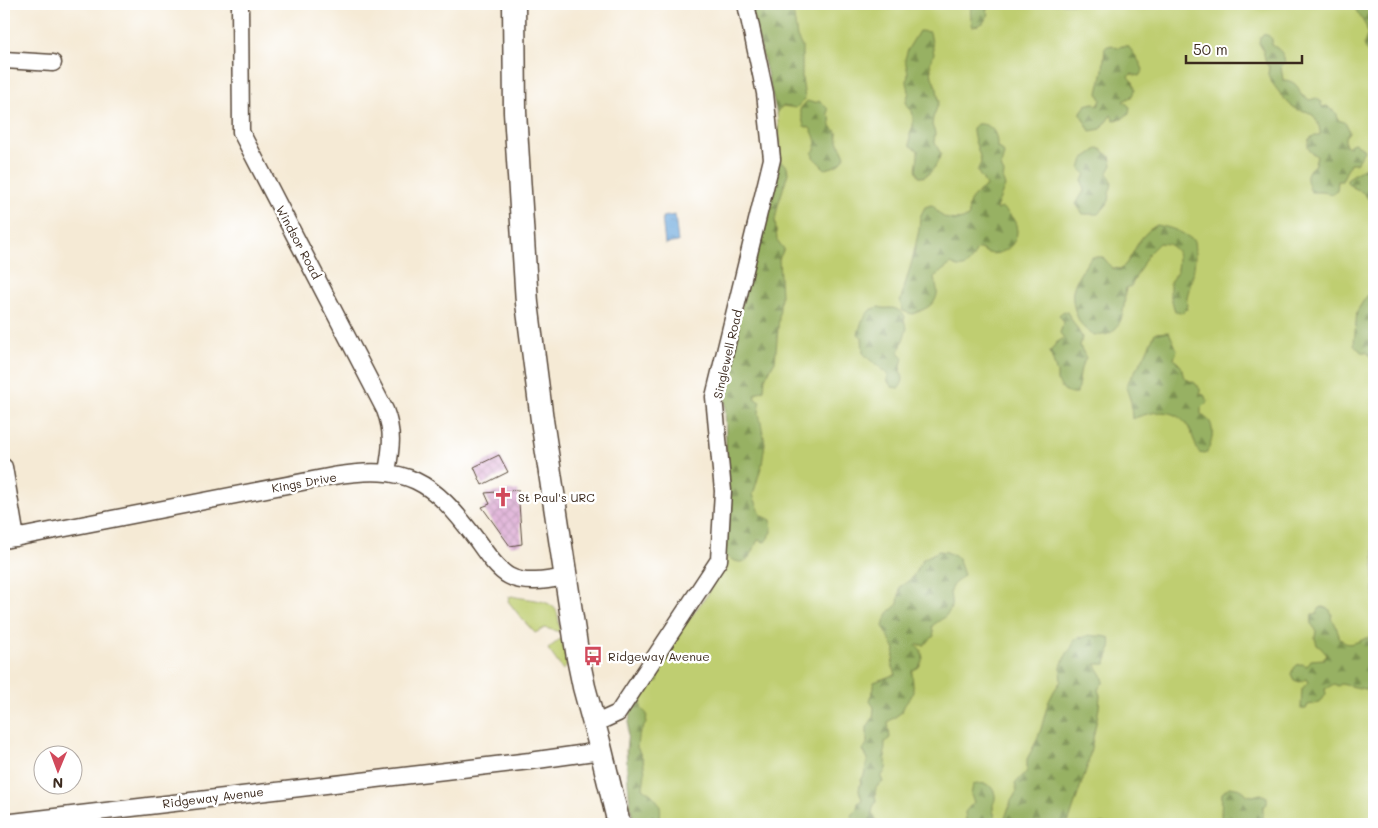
<svg xmlns="http://www.w3.org/2000/svg" width="1378" height="828" font-family="Mali,sans-serif">
<defs>
<pattern id="forest-firs" width="22" height="20" patternUnits="userSpaceOnUse" patternTransform="scale(1.25)"><rect width="22" height="20" fill="#97b163"/><path d="M5 1l3.5 6h-7zM16 11l3.5 6h-7z" fill="#7c9051"/></pattern>
<pattern id="water-ripples" width="26" height="14" patternUnits="userSpaceOnUse" patternTransform="scale(1.25)"><rect width="26" height="14" fill="#6aa7dc"/><path d="M2 4q2-2 4 0t4 0M15 11q2-2 4 0t4 0" fill="none" stroke="#5888b2"/></pattern>
<pattern id="building-cross-hatch" width="8" height="8" patternUnits="userSpaceOnUse" patternTransform="scale(1.25)"><rect width="8" height="8" fill="#d89ece"/><path d="M0 0l8 8M0 8l8-8" fill="none" stroke="#b081a7"/></pattern>
</defs>
<rect width="100%" height="100%" fill="#fff"/>
<filter id="ink" filterUnits="userSpaceOnUse"><feTurbulence type="fractalNoise" baseFrequency=".02" numOctaves="2"/><feDisplacementMap in="SourceGraphic" scale="10" xChannelSelector="R" yChannelSelector="G"/><feConvolveMatrix kernelMatrix="1 2 1 2 8 2 1 2 1" color-interpolation-filters="sRGB"/></filter>
<filter id="wash" filterUnits="userSpaceOnUse"><feTurbulence type="fractalNoise" baseFrequency=".0096" numOctaves="4" result="noise"/><feDisplacementMap in="SourceGraphic" scale="20" xChannelSelector="R" yChannelSelector="G"/><feGaussianBlur stdDeviation="1.12" result="paint"/><feColorMatrix in="noise" values="0 0 0 0 0 0 0 0 0 0 0 0 0 0 0 0 0 1.4 0 .05"/><feComposite in="paint" operator="in"/></filter>
<g filter="url(#wash)">
<rect width="100%" height="100%" fill="#f5ead5"/>
<path fill="#bfce71" stroke="#7d7c48" d="M 750,4 L 1374,4 L 1374,824 L 634,824 L 630,808 L 626,750 L 631,711 L 654,665 L 708,594 L 723,554 L 727,489 L 725,397 L 767,209 L 778,172 L 780,144 L 777,114 Z
M 512,596 C 525,600 551,598 557,612 C 559,618 559,626 560,632 L 545,628 L 535,633 L 522,619 L 508,601 L 509,597 Z
M 560,639 L 562,640 L 567,666 L 563,670 L 548,649 Z"/>
<path fill="url(#forest-firs)" stroke="#696e40" d="M 750,4 L 792,4 L 797,37 L 802,47 L 802,78 L 805,99 L 796,108 L 783,106 L 778,110 L 777,114 Z
M 972,4 L 991,4 L 986,10 L 989,14 L 983,23 L 973,27 C 971,19 969,12 972,4 Z
M 1354,4 L 1374,4 L 1374,62 L 1369,56 L 1364,44 L 1368,33 L 1366,26 L 1354,7 Z
M 919,31 L 930,32 L 934,54 L 930,62 L 932,77 L 937,89 L 939,102 L 933,118 L 932,125 L 935,133 L 934,141 L 941,154 C 937,164 930,178 919,177 C 913,167 919,162 918,150 L 910,146 L 910,133 L 913,126 L 913,116 L 912,111 L 908,107 L 906,102 L 909,92 L 907,82 L 908,73 L 905,59 L 908,49 Z
M 1264,34 L 1269,36 L 1272,39 L 1272,45 C 1280,49 1284,54 1285,63 L 1281,67 L 1283,80 C 1293,80 1299,86 1301,95 L 1310,100 L 1316,98 L 1321,102 L 1322,107 L 1327,106 L 1337,114 L 1338,120 C 1346,122 1348,125 1349,132 L 1345,137 L 1345,145 L 1349,147 L 1351,144 L 1355,143 L 1362,147 L 1364,151 L 1356,163 L 1350,163 L 1342,181 L 1338,181 L 1337,191 L 1331,194 L 1323,192 L 1311,192 C 1307,182 1303,173 1314,166 L 1317,156 C 1309,152 1306,147 1309,139 L 1315,135 L 1320,135 C 1321,128 1315,114 1308,112 C 1303,110 1298,111 1293,107 C 1284,100 1277,89 1270,80 L 1268,74 L 1269,67 L 1266,63 L 1263,50 L 1259,43 L 1260,37 Z
M 1112,45 L 1117,48 L 1122,46 L 1128,46 C 1133,52 1141,63 1143,70 L 1139,76 L 1131,74 L 1128,77 L 1133,82 L 1135,90 L 1131,97 L 1123,101 L 1130,107 L 1129,113 L 1122,119 L 1114,120 L 1111,115 L 1101,129 L 1090,131 L 1081,115 L 1081,112 L 1086,105 L 1093,103 L 1098,106 L 1101,100 L 1098,93 L 1103,70 L 1105,47 Z
M 807,101 L 814,103 L 820,101 L 828,109 L 828,115 L 830,117 L 831,126 L 837,132 L 838,141 L 845,156 C 841,165 834,167 825,169 L 813,157 C 812,148 812,156 815,149 C 817,141 814,134 810,128 L 804,126 L 800,109 Z
M 977,124 C 992,123 998,134 997,148 L 1002,150 L 1004,154 L 1001,165 L 1002,170 L 1004,173 L 1003,180 L 1005,186 L 996,208 L 997,210 L 1002,208 C 1038,233 1000,266 981,249 L 977,249 C 971,262 966,273 951,264 L 934,277 C 934,282 936,284 937,289 C 939,304 924,310 912,314 L 903,311 L 900,302 L 912,261 L 919,230 L 920,217 L 925,207 L 931,205 L 934,206 C 941,220 953,222 967,218 L 969,215 C 967,205 970,198 979,193 L 979,191 L 986,187 C 985,181 980,176 977,171 C 978,170 980,164 981,163 C 981,154 972,138 973,128 Z
M 1099,148 L 1110,156 L 1112,165 L 1107,174 C 1113,179 1113,185 1109,192 C 1112,202 1105,207 1098,214 L 1083,214 L 1076,204 L 1084,191 L 1082,180 L 1086,175 L 1080,169 L 1083,159 Z
M 779,160 L 787,166 L 788,173 L 778,205 L 775,220 L 777,240 L 784,249 L 779,259 L 781,296 L 775,361 L 765,378 L 764,390 L 756,393 L 754,398 L 760,402 L 759,413 L 765,443 L 762,464 L 753,495 L 761,515 L 771,520 L 772,532 L 765,542 L 758,540 C 755,545 754,550 751,555 C 743,568 732,560 723,554 L 727,489 L 725,397 L 726,365 L 767,209 L 778,172 Z
M 1374,163 L 1374,205 C 1369,201 1367,196 1362,192 C 1356,188 1352,188 1347,182 L 1347,179 L 1362,169 Z
M 1157,225 C 1172,228 1181,231 1194,241 C 1197,259 1193,276 1188,293 C 1186,298 1187,304 1187,309 L 1181,313 L 1175,312 L 1170,293 L 1170,282 L 1177,272 L 1178,258 L 1177,251 L 1169,244 L 1159,243 L 1148,254 L 1131,286 L 1126,288 C 1124,300 1125,318 1116,328 C 1113,332 1108,335 1103,335 C 1098,336 1093,335 1089,332 C 1078,326 1071,303 1073,291 C 1075,279 1085,267 1091,257 L 1103,257 L 1112,268 L 1121,269 C 1137,254 1134,238 1157,225 Z
M 1374,287 L 1374,369 L 1373,370 L 1372,359 L 1367,352 L 1361,352 L 1354,344 L 1357,311 L 1364,300 Z
M 879,307 C 884,309 886,308 891,308 C 897,308 901,312 905,316 L 904,321 L 907,328 L 900,349 L 899,354 L 903,357 L 900,371 C 904,378 904,381 899,388 L 892,387 L 887,380 L 888,374 L 883,371 L 878,365 L 870,360 L 863,353 L 862,337 L 858,334 L 862,321 L 870,310 Z
M 1064,311 L 1067,312 L 1082,337 L 1080,346 L 1086,358 L 1081,368 L 1077,393 L 1069,393 L 1063,389 L 1057,381 L 1057,373 L 1050,352 L 1056,343 L 1064,338 L 1060,333 L 1064,322 L 1059,315 Z
M 1169,332 L 1177,350 L 1174,359 L 1181,366 L 1183,375 L 1188,380 L 1195,383 L 1200,389 L 1200,394 L 1204,395 L 1208,401 L 1201,408 L 1201,414 C 1203,416 1208,419 1210,422 C 1215,431 1211,448 1205,454 L 1199,453 C 1194,444 1193,432 1186,424 C 1172,406 1150,412 1132,419 L 1131,402 L 1126,387 L 1128,382 L 1144,357 L 1155,333 Z
M 939,551 L 947,552 L 958,558 L 964,575 C 961,579 955,582 952,586 C 947,593 954,601 950,610 C 947,617 938,621 932,626 L 934,636 L 924,645 L 916,645 L 921,650 L 923,658 L 919,667 L 912,671 C 912,679 915,691 911,697 C 906,704 905,702 902,712 L 888,722 L 890,738 L 885,742 C 885,746 884,751 885,755 C 887,765 888,768 881,777 L 883,782 L 876,787 L 875,795 L 876,802 L 873,807 L 872,814 L 875,818 L 878,824 L 853,824 L 851,815 L 857,809 L 858,803 L 862,800 L 859,790 L 861,780 L 864,775 L 868,759 L 863,750 L 867,744 L 867,727 L 873,718 L 874,707 L 869,700 L 874,689 L 874,682 L 896,674 L 892,665 L 895,650 L 883,626 L 888,613 L 898,604 L 900,587 L 912,578 L 923,559 Z
M 1323,607 L 1330,610 L 1332,614 L 1331,619 C 1336,623 1336,626 1338,633 C 1344,651 1356,642 1369,637 L 1374,643 L 1374,680 L 1373,682 L 1374,686 L 1374,691 L 1341,684 L 1338,686 L 1334,684 L 1325,689 L 1326,694 L 1320,703 L 1308,705 L 1306,709 L 1301,709 L 1302,689 L 1308,682 L 1306,679 L 1300,682 L 1294,680 L 1291,674 C 1294,666 1299,661 1307,666 L 1311,660 L 1324,659 L 1327,655 L 1321,648 L 1317,645 L 1315,638 L 1316,630 C 1311,625 1311,621 1312,614 L 1316,614 L 1320,608 Z
M 1089,635 C 1096,637 1103,635 1110,638 C 1112,645 1109,657 1105,664 L 1095,664 L 1102,675 L 1104,682 L 1100,686 L 1098,690 L 1100,695 L 1099,708 L 1088,764 L 1068,824 L 963,824 L 966,821 L 965,812 L 974,802 L 971,795 L 973,785 C 977,784 982,783 985,784 C 992,785 996,793 995,799 C 994,804 993,802 993,807 C 993,812 995,818 997,822 L 1004,821 L 1011,801 L 1017,791 L 1015,784 L 1027,771 L 1027,759 L 1036,742 L 1041,729 L 1048,703 L 1054,691 L 1061,681 C 1059,670 1062,661 1068,652 C 1071,648 1073,647 1073,641 L 1079,637 L 1082,638 Z
M 654,665 L 659,670 L 658,681 C 648,687 640,696 641,708 L 647,714 L 646,723 L 638,737 L 637,747 L 643,759 L 645,773 L 643,788 C 653,795 663,803 660,816 C 660,819 658,821 658,824 L 634,824 C 626,785 621,725 639,688 C 643,680 649,672 654,665 Z
M 1229,787 C 1236,788 1243,788 1247,795 L 1253,796 L 1261,794 L 1267,797 L 1267,804 L 1263,807 L 1263,820 L 1259,824 L 1225,824 L 1221,816 L 1222,793 Z"/>
<path fill="url(#water-ripples)" stroke="#52687d" d="M 675,215 L 678,242 L 665,244 L 662,217 Z"/>
<g id="blocks">
<path fill="url(#building-cross-hatch)" d="M 499,455 L 508,472 L 482,485 L 474,467 Z
M 518,490 L 522,544 L 510,546 L 482,507 L 490,504 L 485,493 Z"/>
</g>
</g>
<g filter="url(#ink)">
<use href="#blocks" fill-opacity="0" stroke="#574739" stroke-width="1"/>
<g fill="none" stroke-linecap="round" stroke-linejoin="round">
<defs>
<path id="street" d="M 240,4 L 241,132 L 385,410 C 394,433 391,449 387,472
M 4,60 L 53,63
M 4,467 L 16,538
M 4,540 L 333,476 C 407,464 432,480 476,539 C 484,550 496,569 509,576 C 525,585 549,580 565,577
M 594,724 L 618,713 L 719,560 L 723,491 L 714,397 L 772,159 L 765,93 L 746,4
M 4,823 L 530,761 L 601,751"/>
<path id="secondary" d="M 514,4 L 515,112 L 527,303 L 542,420 L 578,658 L 584,687 L 599,742 L 619,824"/>
</defs>
<use href="#street" stroke="#574739" stroke-width="19"/>
<use href="#secondary" stroke="#574739" stroke-width="25"/>
<use href="#street" stroke="#fff" stroke-width="16"/>
<use href="#secondary" stroke="#fff" stroke-width="22"/>
</g>
</g>
<defs>
<symbol id="church-bare" viewBox="-9 -9 18 18"><path d="M-1.2-6h2.4v3.5h3.3v2.4h-3.3V6h-2.4V-.1h-3.3v-2.4h3.3Z" fill="#d1495b" stroke="#fff" stroke-width="2.5" paint-order="stroke"/></symbol>
<symbol id="bus-bare" viewBox="-9 -9 18 18"><path d="M-5-6H5V4H4V6H2V4H-2V6H-4V4H-5ZM-3.5-4V0h7V-4ZM-3.5 1.2v1.5H-2V1.2ZM2 1.2v1.5H3.5V1.2Z" fill="#d1495b" stroke="#fff" stroke-width="2.5" paint-order="stroke"/></symbol>
</defs>
<g fill-rule="evenodd">
<use href="#church-bare" x="489" y="483" width="28" height="28"/>
<use href="#bus-bare" x="579" y="642" width="28" height="28"/>
</g>
<g text-anchor="middle" dominant-baseline="central" stroke-width="5" stroke-linejoin="round" paint-order="stroke">
<g font-size="12" fill="#3b2a1e" stroke="#fff">
<text transform="translate(299 242) rotate(62)">Windsor Road</text>
<text transform="translate(727 354) rotate(-77)">Singlewell Road</text>
<text transform="translate(304 482) rotate(-10)">Kings Drive</text>
<text transform="translate(213 797) rotate(-7)">Ridgeway Avenue</text>
</g>
<g font-size="12" fill="#3b2a1e" stroke="#fff" text-anchor="start">
<text x="518" y="497">St Paul's URC</text>
<text x="608" y="656">Ridgeway Avenue</text>
</g>
</g>
<rect width="1378" height="828" fill="none" stroke="#fff" stroke-width="20"/>
<g transform="translate(58 770) rotate(181)"><circle r="24" fill="#ffffff" stroke="#b1aaa5"/>
<path d="M0-4L9 19L0 12L-9 19Z" fill="#d1495b"/>
<text y="-8" font-size="14" font-weight="bold" text-anchor="middle" fill="#3b2a1e">N</text>
</g>
<path d="M1186 55v8h116v-8" fill="none" stroke="#3b2a1e" stroke-width="2.5"/>
<text x="1193" y="55" font-size="15" fill="#3b2a1e" stroke="#ffffff" stroke-width="4" paint-order="stroke">50 m</text>
</svg>
